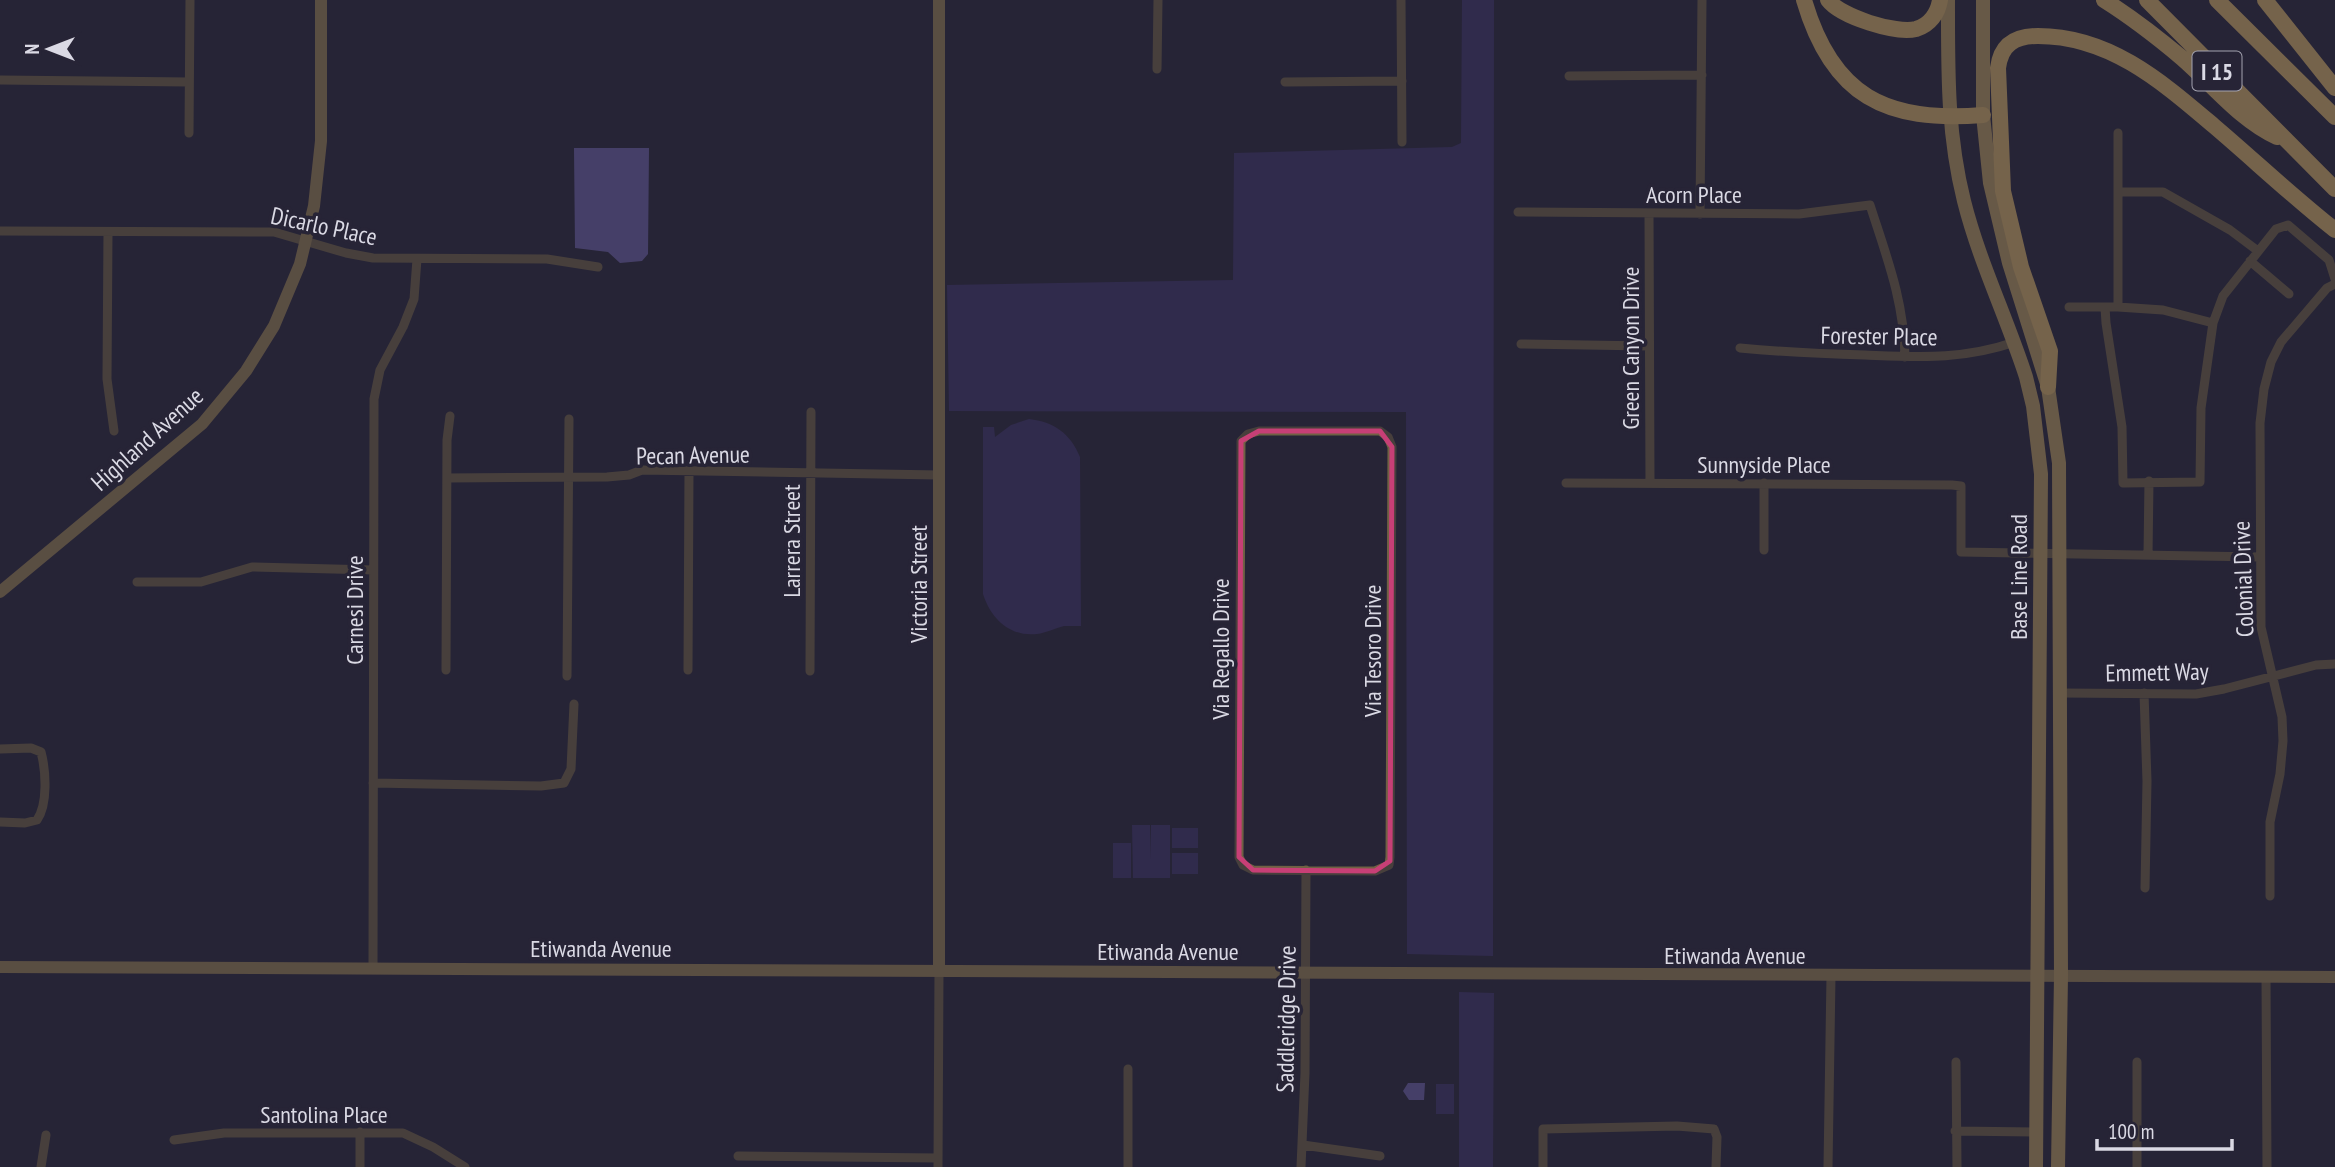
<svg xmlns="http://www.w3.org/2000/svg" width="2335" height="1167" font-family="'PT Sans Narrow',sans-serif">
<rect width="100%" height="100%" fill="#272436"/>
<path fill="#3d3367" d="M 1462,0 L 1494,0 L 1493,956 L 1407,954 L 1406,412 L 949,411 L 947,285 L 1233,280 L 1234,153 L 1452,147 L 1461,143 Z
M 1029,419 C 1054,422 1070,433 1080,457 L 1081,626 C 1075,626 1069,626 1064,626 C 1055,628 1046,633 1037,634 C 1010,637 991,619 983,594 L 983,427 L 994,427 L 995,437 L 1011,425 Z
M 1132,825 L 1150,825 L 1151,860 L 1151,825 L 1170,825 L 1170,878 L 1133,878 Z
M 1172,828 L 1198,828 L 1198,848 L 1172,848 Z
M 1113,843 L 1131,843 L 1131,878 L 1113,878 Z
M 1172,853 L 1198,853 L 1198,874 L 1172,874 Z
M 1459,992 L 1494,993 L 1493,1167 L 1459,1167 Z
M 1436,1084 L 1454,1084 L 1454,1114 L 1436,1114 Z"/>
<path fill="#6c61a4" d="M 574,148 L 649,148 L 648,254 L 642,261 L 620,263 L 608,252 L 575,248 Z
M 1408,1083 L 1425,1083 L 1424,1100 L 1409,1100 L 1403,1091 Z"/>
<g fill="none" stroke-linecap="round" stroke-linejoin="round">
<path stroke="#6f6144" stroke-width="9" d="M 1401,0 L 1402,142
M 1157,69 L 1158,0
M 1569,76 L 1702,75
M 0,80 L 189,82
M 1285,82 L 1402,81
M 189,133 L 190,0
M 2118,133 L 2118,307
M 2118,192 L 2163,192 L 2230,230 L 2258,251
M 1518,212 L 1799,214 L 1870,205 C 1887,258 1904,301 1905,357
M 1649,213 L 1650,483
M 1700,214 L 1702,0
M 0,231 L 274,232 L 346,253 L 373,258 L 547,259 L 598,267
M 108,232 L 107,379 L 114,431
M 2250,261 L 2289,294
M 2069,307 L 2118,307 L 2163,310 L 2213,323
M 2105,307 L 2106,323 L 2122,427 L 2123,483 L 2200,482 L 2201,408 L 2213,323 L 2223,296 L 2276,229 L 2288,225 L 2329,260 L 2335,279
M 1521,344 L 1648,346
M 1740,348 C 1782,352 1823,354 1865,355 C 1920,357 1962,360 2015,342
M 1259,431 L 1380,431 L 1388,437 L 1392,447 L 1390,857 L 1389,865 L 1375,871 L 1253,870 L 1243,865 L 1239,857 L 1241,441 L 1248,434 Z
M 447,478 L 607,477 L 629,475 L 642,470 L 939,475
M 1566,483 L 1952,485 L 1961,486 L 1961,552 L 2260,557
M 1764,483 L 1764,550
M 2148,555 L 2149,481
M 137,582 L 201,582 L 252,567 L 373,570
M 446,670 L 447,440 L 450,416
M 688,670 L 689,471
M 810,671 L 811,412
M 567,676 L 569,419
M 2060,693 L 2196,694 L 2224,689 L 2316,665 L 2335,664
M 2144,693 L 2147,781 L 2145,888
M 0,749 L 31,748 L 41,752 C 46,771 48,804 37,820 L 25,823 L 0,822
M 373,783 L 541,786 L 564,783 L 571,769 L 574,704
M 2270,896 L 2270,822 L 2280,774 L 2283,741 L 2282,717 L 2261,627 L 2260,423 L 2264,389 L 2271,362 L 2281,342 L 2327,288 L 2335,284
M 373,969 L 374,399 L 380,370 L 403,327 L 414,299 L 417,259
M 2266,976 L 2267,1167
M 1956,1062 L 1957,1167
M 1128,1069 L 1128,1167
M 1955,1131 L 2036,1132
M 174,1140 L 224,1133 L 403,1133 L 433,1147 L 465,1167
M 1303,1145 L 1380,1156
M 738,1156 L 938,1158
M 41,1167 L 46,1135
M 360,1167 L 360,1132
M 938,1167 L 939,971
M 1301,1167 L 1305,1073 L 1306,870
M 1543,1167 L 1543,1129 L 1677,1126 L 1714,1129 L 1717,1137 L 1716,1167
M 1828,1167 L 1831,976
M 2137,1167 L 2137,1062"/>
<path stroke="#988051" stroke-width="12" d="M 0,592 L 202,424 L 246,371 L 274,326 L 300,264 L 314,206 L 321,141 L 321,0
M 0,967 L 2335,977
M 939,971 L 939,0"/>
<path stroke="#b7995b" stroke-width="14" d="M 1948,0 C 1948,70 1947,133 1964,201 C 1979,261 2007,318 2026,377 L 2033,406 L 2041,474 L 2036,1167
M 1983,0 L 1983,115 L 1990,183 L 2009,263 L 2048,387 L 2059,463 L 2061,976 L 2058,1167"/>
<path stroke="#d4af64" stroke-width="16" d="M 1804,0 C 1832,96 1886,123 1983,115
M 1828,0 C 1841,17 1896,34 1916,29 C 1930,25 1938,13 1940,0
M 2104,0 C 2131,17 2157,37 2182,58 C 2213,85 2240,120 2277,137
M 2147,0 L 2335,189
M 2217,0 L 2335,117
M 2265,0 L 2335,88
M 2048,387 L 2050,351 L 2021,267 L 2003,191 L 1998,68 C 2001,44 2015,36 2038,36 C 2110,36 2162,82 2214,126 C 2254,160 2293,197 2335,230"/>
</g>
<path d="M0 0H2335V1167H0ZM 1259,431 L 1380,431 L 1392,447 L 1390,861 L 1375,871 L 1253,870 L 1239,857 L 1241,441 Z" fill="#272436" fill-opacity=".55" fill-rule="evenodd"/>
<path fill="none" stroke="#c73f76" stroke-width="5" stroke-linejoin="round" d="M 1259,431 L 1380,431 L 1392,447 L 1390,861 L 1375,871 L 1253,870 L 1239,857 L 1241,441 Z"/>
<g text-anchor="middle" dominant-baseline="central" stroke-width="7" stroke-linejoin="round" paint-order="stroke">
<rect fill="#272436" stroke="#a4a3b0" stroke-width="2" x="2192.5" y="51.5" width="49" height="39" rx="5"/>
<g font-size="23" font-weight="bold" fill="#dad9e4">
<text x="2217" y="71">I 15</text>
</g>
<g font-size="24" fill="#dad9e4" stroke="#272436">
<text x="1694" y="194">Acorn Place</text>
<text transform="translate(324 226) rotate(12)">Dicarlo Place</text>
<text transform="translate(1879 336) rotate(1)">Forester Place</text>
<text transform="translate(1630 348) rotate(-90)">Green Canyon Drive</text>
<text transform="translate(147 439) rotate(-42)">Highland Avenue</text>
<text transform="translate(693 455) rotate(-1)">Pecan Avenue</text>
<text x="1764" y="464">Sunnyside Place</text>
<text transform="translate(791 541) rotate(-90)">Larrera Street</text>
<text transform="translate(2018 577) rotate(-90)">Base Line Road</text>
<text transform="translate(2243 579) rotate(-92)">Colonial Drive</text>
<text transform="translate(918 584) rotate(-90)">Victoria Street</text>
<text transform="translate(354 610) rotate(-90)">Carnesi Drive</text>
<text transform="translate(1220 649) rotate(-90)">Via Regallo Drive</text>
<text transform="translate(1372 651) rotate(-90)">Via Tesoro Drive</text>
<text transform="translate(2157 672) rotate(-1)">Emmett Way</text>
<text x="601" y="948">Etiwanda Avenue</text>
<text x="1168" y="951">Etiwanda Avenue</text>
<text x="1735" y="955">Etiwanda Avenue</text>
<text transform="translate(1286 1019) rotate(-89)">Saddleridge Drive</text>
<text x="324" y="1114">Santolina Place</text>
</g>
</g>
<g transform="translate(49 49) rotate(270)" stroke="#272436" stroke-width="5" paint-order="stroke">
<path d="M0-5L12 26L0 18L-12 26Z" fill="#dad9e4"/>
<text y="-10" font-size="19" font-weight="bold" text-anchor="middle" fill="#dad9e4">N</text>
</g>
<path d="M2097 1139v10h135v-10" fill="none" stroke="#dad9e4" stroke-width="3.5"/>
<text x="2108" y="1139" font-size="21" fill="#dad9e4" stroke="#272436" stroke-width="5" paint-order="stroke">100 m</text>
</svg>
